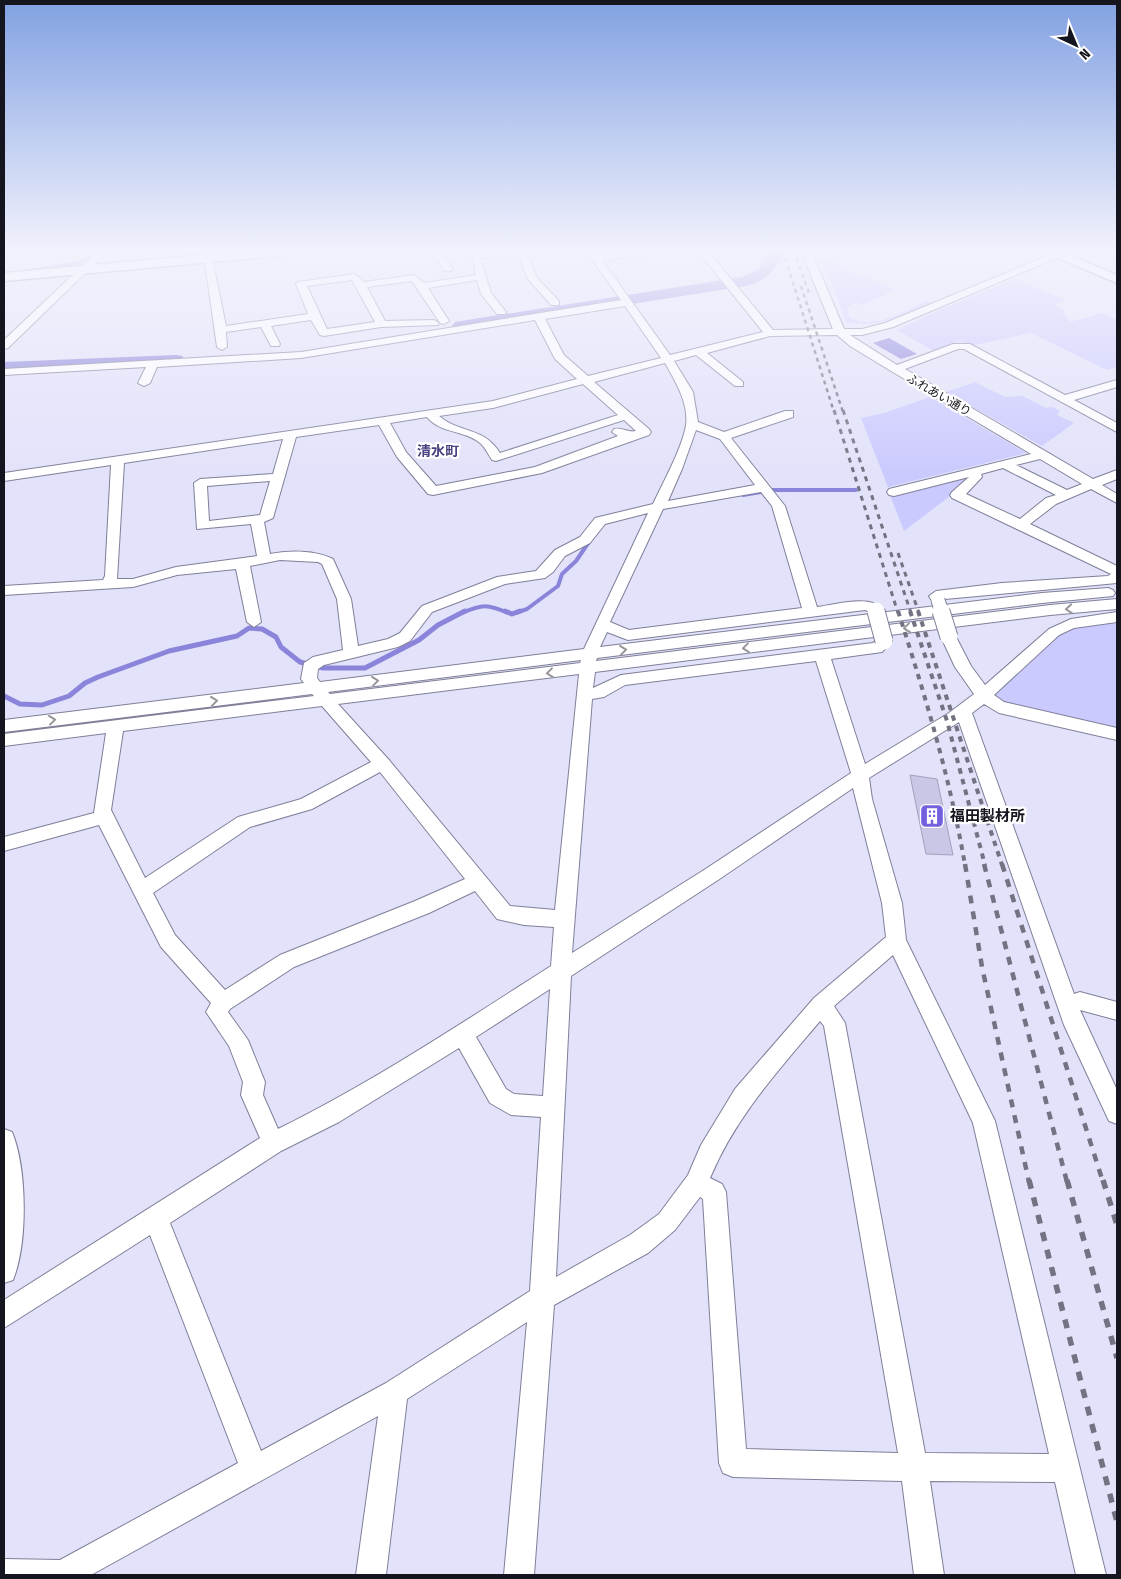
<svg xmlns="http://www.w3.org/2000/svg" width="1121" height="1579" font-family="'Fira Sans Condensed','Noto Sans JP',sans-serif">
<rect width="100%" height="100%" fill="#e2e2fa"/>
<path fill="#cbcafe" d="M 824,262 L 831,262 L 896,290 L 862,305 L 856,302 L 847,307 L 849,317 C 872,332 905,310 927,301 L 932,303 C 903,315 877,329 846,322 Z
M 1015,279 L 1066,300 L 1054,305 L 1065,311 L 1063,312 L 1070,322 L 1103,313 L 1117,320 L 1117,367 L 1107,370 L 1031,333 L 970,346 L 960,341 L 934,351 L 897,330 L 934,312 Z
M 975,382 L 1005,397 L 1023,396 L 1046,408 L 1052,407 L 1060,411 L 1057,415 L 1074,423 L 1042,446 L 946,392 Z
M 930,397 L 1026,453 L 888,487 L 861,418 L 884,413 Z
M 968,475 L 971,478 L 966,484 L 904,531 L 890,495 Z
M 1117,617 L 1117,734 L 1020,713 L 983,696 L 1071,624 Z"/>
<path fill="#8a85da" d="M 889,338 L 917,354 L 901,359 L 873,343 Z"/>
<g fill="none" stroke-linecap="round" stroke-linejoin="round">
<path stroke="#8a85da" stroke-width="3" d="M 22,272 L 75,263 L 110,251"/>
<path stroke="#8a85da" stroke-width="4" d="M 743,495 L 772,490 L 856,490
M 462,613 C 482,604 488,604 508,613
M 516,613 L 527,609 L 558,586 L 562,574 L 576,561 L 591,539"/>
<path stroke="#8a85da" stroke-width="5" d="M 505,611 L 512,614 L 520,611
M 4,696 L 20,704 L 42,705 L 69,696 L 85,683 L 98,677 L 169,651 L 237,636 L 249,628 L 262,629 L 276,637 L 281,647 L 300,662 L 323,668 L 365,668 L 419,640 L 438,625 L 465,611"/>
<path fill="#8a85da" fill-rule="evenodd" d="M 769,251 L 787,251 C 774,269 769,280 746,286 L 461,331 L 455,330 L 452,326 L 455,322 L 461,321 L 742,277 L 758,270 Z
M 176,355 L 182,356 L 185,360 L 182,364 L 4,373 L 4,362 Z"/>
</g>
<path fill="#c8c8e6" stroke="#a1a1bd" d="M 910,775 L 937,779 L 953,855 L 926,854 Z"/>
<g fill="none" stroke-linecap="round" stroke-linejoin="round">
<defs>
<path id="minor" d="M 98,251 L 108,251 L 8,348 L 4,349 L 4,340 Z
M 431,251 L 441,251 L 453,269 L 451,271 L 445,271 Z
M 500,251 L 526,251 L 537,278 L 559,301 L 559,305 L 551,305 L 528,279 L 518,255 L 480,258 L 491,293 L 506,312 L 505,314 L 497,314 L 481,294 L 477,280 L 428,288 L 449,321 L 444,324 L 440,323 L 412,281 L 367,287 L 385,321 L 434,320 L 439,323 L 438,325 L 381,327 L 324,336 L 320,335 L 311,320 L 271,326 L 280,344 L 279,346 L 271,346 L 261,327 L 226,332 L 227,347 L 222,350 L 217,347 L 204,256 L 212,258 L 226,326 L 308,314 L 296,284 L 298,282 L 355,274 L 364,282 L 414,275 L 424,283 L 476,275 L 472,254 ZM 352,280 L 375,322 L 327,329 L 307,286 Z
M 589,251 L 599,251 L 600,255 L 634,251 L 665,251 L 660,254 L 602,260 L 670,355 L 763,332 L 698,251 L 708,251 L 773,330 L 833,329 L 801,251 L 811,251 L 844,329 L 862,329 L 885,323 L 1059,251 L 1073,251 L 893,327 L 862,335 L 850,335 L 897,365 L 953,344 L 970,344 L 1065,395 L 1117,380 L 1117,387 L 1074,400 L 1117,423 L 1117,432 L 964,349 L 958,349 L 905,369 L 1093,479 L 1117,470 L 1117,479 L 1102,485 L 1117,494 L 1117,503 L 1091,489 L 1056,504 L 1030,524 L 1117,566 L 1117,583 L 945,599 L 943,603 L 933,603 L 929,596 L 936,591 L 1002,583 L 1108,576 L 1111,574 L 952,498 L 950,495 L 952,492 L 969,477 L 894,496 L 889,495 L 887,492 L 889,489 L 1031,454 L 891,371 L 850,346 L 837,335 L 770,336 L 707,353 L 743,382 L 743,386 L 735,386 L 696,355 L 674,361 L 693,392 L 698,422 L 724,432 L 785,411 L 793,411 L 793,417 L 731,438 L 785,506 L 817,607 C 833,605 872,594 882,609 L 875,614 L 865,610 L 628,640 L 607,632 L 600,647 L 1042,593 L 1108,588 L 1113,590 L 1115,593 L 1113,596 L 1042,603 L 597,658 L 596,661 L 1050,605 L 1117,599 L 1117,609 L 1050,615 L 595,672 L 593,688 L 621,675 L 873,643 L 879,637 L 889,637 L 892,641 L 882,652 L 831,659 L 865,764 L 949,713 L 974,694 L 955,667 L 941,637 L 944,633 L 954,633 L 971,666 L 985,685 L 1049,629 L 1071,619 L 1117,612 L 1117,622 L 1074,628 L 1059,635 L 994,695 L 1004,702 L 1117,728 L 1117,740 L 999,713 L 984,704 L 972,713 L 1074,994 L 1080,992 L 1117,1002 L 1117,1020 L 1080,1010 L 1117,1090 L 1117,1124 L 1109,1121 L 1064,1025 L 959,722 L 869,778 L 872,799 L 902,903 L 906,940 L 995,1121 L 1106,1575 L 1076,1575 L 1055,1482 L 930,1481 L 944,1575 L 914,1575 L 902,1481 L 733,1477 L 723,1473 L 719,1463 L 703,1199 L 700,1197 L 675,1230 L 648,1253 L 554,1305 L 534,1575 L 504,1575 L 527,1322 L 407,1399 L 386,1575 L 356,1575 L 378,1416 L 91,1575 L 4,1575 L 4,1559 L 60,1560 L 238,1463 L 150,1235 L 4,1328 L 4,1300 L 260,1138 L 241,1095 L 243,1082 L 229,1046 L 206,1012 L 211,1003 L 161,947 L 99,825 L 4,851 L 4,837 L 94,813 L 106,733 L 4,746 L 4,734 L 314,696 L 312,694 L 4,732 L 4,720 L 304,683 L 301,679 L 304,663 L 313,657 L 343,650 L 337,599 L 322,564 L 318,562 L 280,560 L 250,566 L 261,622 L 254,627 L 247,622 L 236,569 L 177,575 L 133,587 L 4,595 L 4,586 L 103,580 L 105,576 L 111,465 L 4,481 L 4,473 L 493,401 L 577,379 L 555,359 L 535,320 L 301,358 L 157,367 L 150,383 L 144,386 L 138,383 L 146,367 L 4,375 L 4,369 L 301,352 L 621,300 L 591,258 ZM 625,306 L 661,358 L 588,376 L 564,355 L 545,319 ZM 665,363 C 675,381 689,403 686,425 C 683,446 663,483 653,504 L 595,518 L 580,537 L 555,550 L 536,571 L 497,577 L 422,606 L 400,633 L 388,639 L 358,646 L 351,599 L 333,559 C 316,550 288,550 270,554 L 264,522 L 273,518 L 296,437 L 379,425 L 397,457 L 428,494 L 433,495 L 542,473 L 649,435 L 651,432 L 649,429 L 594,382 ZM 583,384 L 618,415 L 500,453 C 483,426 460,434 439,416 L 493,408 ZM 427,417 C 441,434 465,430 480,443 C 485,447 488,454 492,460 L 496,461 L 624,420 L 636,431 C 628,433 622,427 614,429 L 612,432 L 618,436 L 535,467 L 436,486 L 406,452 L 390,423 ZM 696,430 L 720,439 L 755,485 L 668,501 L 682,469 ZM 283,439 L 273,474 L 200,479 L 194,483 L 197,529 L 251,524 L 257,556 L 176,567 L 133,579 L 117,579 L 124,463 ZM 1040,459 L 1082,484 L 1067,490 L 1016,465 ZM 1003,468 L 1056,495 L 1046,498 L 1020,519 L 966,494 L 982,477 L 981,474 ZM 270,481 L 260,515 L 209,521 L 207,486 ZM 761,492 L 772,506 L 802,608 L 629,630 L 610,622 L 663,509 ZM 648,513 L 584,649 L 320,682 L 317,678 L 318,669 L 324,665 L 398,647 L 410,641 L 432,612 L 505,584 L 545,578 L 553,572 L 565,556 L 590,543 L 605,524 ZM 581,660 L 580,663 L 330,694 L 328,692 ZM 816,661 L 851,773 L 704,870 L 572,953 L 592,699 L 604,697 L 625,685 ZM 579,674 L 555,910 L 510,906 L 389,760 L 338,704 ZM 322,706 L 371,762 L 301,799 L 238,817 L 145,878 L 111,810 L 123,731 ZM 380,772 L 465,879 L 415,901 L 280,955 L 225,990 L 175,935 L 153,893 L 250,827 L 312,809 ZM 853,788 L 882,903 L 886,937 L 814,998 L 735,1089 L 701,1145 L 688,1175 L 659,1214 L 630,1235 L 556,1277 L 571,976 L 718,880 ZM 475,891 L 497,919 L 524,925 L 554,927 L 551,966 C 462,1023 373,1082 278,1129 L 263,1095 L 265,1082 L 248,1040 L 228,1012 L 230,1009 L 294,967 L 429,913 ZM 893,955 L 973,1123 L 1049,1454 L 925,1453 L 845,1023 L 834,1006 ZM 550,989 L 543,1096 L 514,1094 L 506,1089 L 476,1037 ZM 820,1021 L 824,1026 L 898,1453 L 746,1449 L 726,1192 L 722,1184 L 710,1178 C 736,1116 778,1071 820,1021 ZM 459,1048 L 490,1103 L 511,1115 L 541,1117 L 530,1291 L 386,1383 L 261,1451 L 170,1223 L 281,1151 L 339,1122 Z
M 4,1129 L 12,1132 C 27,1168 28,1243 13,1280 L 4,1283 Z"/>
<path id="major" d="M 248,251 L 295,251 L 289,255 L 4,281 L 4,273 Z
M 1042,251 L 1059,251 L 1117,275 L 1117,283 Z"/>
</defs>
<use href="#minor" stroke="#7f7f9a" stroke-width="2"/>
<use href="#major" stroke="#7f7f9a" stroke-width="3"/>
<use href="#minor" fill="#fff" fill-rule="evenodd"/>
<use href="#major" fill="#fff" fill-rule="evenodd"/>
<path stroke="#727282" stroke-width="2.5" stroke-dasharray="4 4" stroke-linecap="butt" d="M 783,251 L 834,412
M 794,251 L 809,293
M 801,286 L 843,412"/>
<path stroke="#727282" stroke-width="3" stroke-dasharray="5 5" stroke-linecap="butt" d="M 834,410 L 898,613
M 843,410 L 911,613
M 898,553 L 919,613"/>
<path stroke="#727282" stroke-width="4" stroke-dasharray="5.5 5.5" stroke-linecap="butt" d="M 898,611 C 925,695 950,778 965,865
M 910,611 L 947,721 L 985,865
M 918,611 L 1002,865"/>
<path stroke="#727282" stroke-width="4.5" stroke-dasharray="8 8" stroke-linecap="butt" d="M 965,864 L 982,967 L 1029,1182
M 984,864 L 1067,1182
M 1002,864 L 1103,1182"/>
<path stroke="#727282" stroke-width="5.5" stroke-dasharray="9 9" stroke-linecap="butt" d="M 1029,1180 L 1117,1522
M 1067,1180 L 1117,1358
M 1103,1180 L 1117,1225"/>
<defs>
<path id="minor-bridge-far1" d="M 938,600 L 942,613
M 875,609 L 876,613"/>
<path id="minor-bridge" d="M 876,611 L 884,641
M 941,611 L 949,637"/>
</defs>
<use href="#minor-bridge-far1" stroke="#7f7f9a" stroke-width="15" stroke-linecap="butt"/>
<use href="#minor-bridge" stroke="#7f7f9a" stroke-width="19" stroke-linecap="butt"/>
<use href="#minor-bridge-far1" stroke="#fff" stroke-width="13"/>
<use href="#minor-bridge" stroke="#fff" stroke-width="17"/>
</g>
<defs><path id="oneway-chevron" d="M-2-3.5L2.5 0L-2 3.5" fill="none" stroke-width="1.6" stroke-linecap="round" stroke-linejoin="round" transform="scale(1.25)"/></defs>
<g stroke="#96969a">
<use href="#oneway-chevron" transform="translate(1069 609) rotate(175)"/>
<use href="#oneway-chevron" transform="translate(907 628) rotate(173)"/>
<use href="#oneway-chevron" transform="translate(746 648) rotate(173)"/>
<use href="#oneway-chevron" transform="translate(623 650) rotate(-7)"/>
<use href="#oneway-chevron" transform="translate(550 673) rotate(173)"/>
<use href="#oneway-chevron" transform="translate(375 681) rotate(-7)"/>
<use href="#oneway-chevron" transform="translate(214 701) rotate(-7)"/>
<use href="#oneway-chevron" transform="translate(52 720) rotate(-7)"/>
</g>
<linearGradient id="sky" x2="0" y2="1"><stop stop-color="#82a1e2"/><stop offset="0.53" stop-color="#f2f2fd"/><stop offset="1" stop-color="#f2f2fd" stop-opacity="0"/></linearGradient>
<rect width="1121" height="472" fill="url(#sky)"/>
<defs>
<symbol id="building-square" viewBox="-11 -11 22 22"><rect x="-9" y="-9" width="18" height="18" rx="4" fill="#7262dd" stroke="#fff"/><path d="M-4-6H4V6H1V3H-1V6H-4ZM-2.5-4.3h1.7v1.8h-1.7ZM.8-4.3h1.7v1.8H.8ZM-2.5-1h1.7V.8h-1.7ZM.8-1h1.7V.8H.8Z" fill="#fff"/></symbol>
</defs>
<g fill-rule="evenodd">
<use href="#building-square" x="918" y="802" width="28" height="28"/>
</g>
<g text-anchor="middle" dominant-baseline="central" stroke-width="4.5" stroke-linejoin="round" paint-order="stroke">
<g font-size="12" fill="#15151f" stroke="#fff">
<text transform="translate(939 395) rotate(30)">ふれあい通り</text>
</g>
<g font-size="14" font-weight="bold" fill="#484381" stroke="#fff">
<text x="438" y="451">清水町</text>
</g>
<g font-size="15" font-weight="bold" fill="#15151f" stroke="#fff" text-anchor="start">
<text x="950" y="816">福田製材所</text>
</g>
</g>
<rect width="1121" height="1579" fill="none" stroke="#15151f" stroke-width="10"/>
<g transform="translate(1076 45) rotate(136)" stroke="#ffffff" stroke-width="4" paint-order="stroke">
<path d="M0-4L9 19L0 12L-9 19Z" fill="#15151f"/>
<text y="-8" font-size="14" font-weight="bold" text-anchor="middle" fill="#15151f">N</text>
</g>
</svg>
